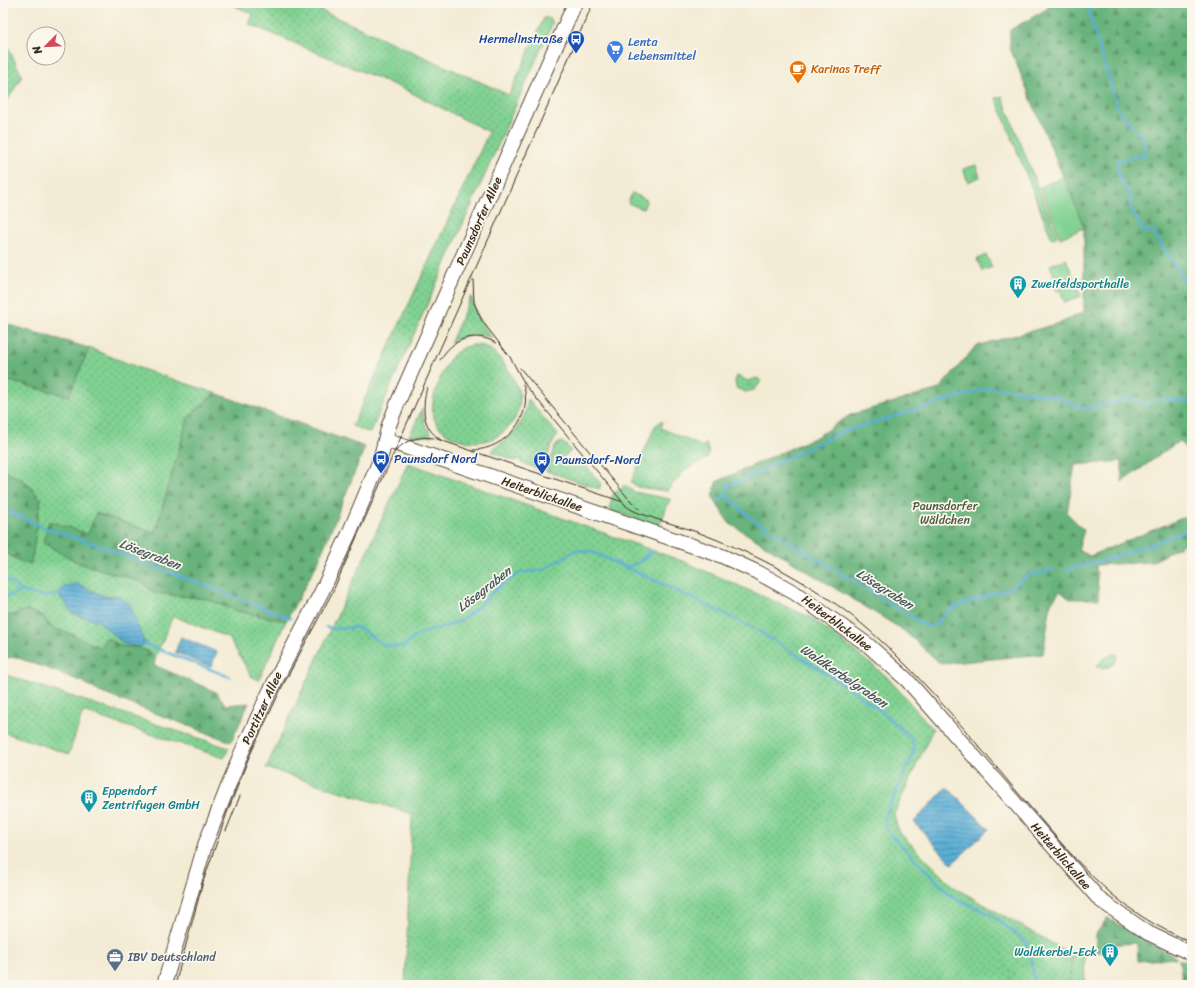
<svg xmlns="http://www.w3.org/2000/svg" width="1195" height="988" font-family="Sriracha,sans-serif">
<defs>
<pattern id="grass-dots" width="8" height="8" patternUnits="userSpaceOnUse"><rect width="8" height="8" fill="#80d192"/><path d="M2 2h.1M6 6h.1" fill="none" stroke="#6aaa77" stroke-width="1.8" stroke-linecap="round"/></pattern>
<pattern id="forest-firs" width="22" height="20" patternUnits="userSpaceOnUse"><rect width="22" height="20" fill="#68b37c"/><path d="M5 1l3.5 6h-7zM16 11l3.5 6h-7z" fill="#579265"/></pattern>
<pattern id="park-tufts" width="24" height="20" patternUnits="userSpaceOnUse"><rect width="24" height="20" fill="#80d192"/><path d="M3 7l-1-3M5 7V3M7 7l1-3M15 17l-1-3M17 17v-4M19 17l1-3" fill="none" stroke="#6aaa77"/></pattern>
<pattern id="water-rules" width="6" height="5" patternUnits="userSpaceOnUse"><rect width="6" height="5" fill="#5aadd6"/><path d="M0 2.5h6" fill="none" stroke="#4c8dad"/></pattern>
</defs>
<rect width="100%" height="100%" fill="#fbf7ec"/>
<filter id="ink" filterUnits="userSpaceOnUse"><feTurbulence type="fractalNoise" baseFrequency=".025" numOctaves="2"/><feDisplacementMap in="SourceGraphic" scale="8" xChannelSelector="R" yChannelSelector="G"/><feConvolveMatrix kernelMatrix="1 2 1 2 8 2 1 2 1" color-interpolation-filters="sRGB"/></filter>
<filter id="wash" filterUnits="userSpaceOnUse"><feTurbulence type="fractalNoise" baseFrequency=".012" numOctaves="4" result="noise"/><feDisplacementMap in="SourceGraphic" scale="16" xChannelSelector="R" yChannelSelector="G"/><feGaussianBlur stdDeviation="0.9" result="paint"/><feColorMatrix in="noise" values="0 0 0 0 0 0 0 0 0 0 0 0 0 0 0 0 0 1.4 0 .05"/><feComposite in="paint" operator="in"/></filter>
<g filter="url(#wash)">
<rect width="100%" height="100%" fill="#f3ebd4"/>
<path fill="url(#grass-dots)" stroke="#5e7e58" d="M 228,3 L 304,3 L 509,95 L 544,18 L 548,18 L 553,22 L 370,433 L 352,426 L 489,132 L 406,90 L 249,24 L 253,14 Z
M 3,37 L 22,76 L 3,108 Z
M 471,296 L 477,316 L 492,338 C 477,333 462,334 450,344 Z
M 471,345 C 477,345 483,345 488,348 C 501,354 521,387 520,401 C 516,437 479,452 449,435 C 425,422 432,397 441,376 C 448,361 454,349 471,345 Z
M 89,348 L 142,369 L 215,393 L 188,419 L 155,533 L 96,513 L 79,563 L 142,582 L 155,593 L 207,599 L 237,611 L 286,621 L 259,680 L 251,676 L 229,638 L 173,616 L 156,656 L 138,647 L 123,647 L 106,638 L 99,648 L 71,634 L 52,628 L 43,616 L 26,610 L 12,615 L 3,616 L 3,552 L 24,563 L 31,563 L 41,499 L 27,483 L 3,469 L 3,398 L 9,381 L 69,396 Z
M 528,399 L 558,435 L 553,442 L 542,470 L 521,463 L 522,461 L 516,459 L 515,461 L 492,452 L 493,448 C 512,438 526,421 528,399 Z
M 422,409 L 425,424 L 432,436 L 409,436 Z
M 660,422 L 663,422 L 661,428 L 703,447 L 706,443 L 709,453 L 707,458 L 685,470 L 667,491 L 637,487 L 631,482 L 655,426 Z
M 561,442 L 565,444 L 571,451 L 563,457 L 570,466 L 575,462 L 580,467 L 584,464 L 601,484 L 599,489 L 546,471 L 556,445 Z
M 408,463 L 685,562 L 812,618 L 886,676 L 933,729 L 894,814 L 898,831 L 955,888 L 1071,954 L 1070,985 L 405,985 L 412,814 L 266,768 Z
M 625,485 L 634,492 L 670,499 L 659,527 L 609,510 L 613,494 Z
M 3,674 L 229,748 L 224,758 L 83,712 L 69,754 L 3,732 Z"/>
<path fill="url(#forest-firs)" stroke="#526e4d" d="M 1050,3 L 1192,3 L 1192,456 L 1179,441 L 1122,482 L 1122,461 L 1075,465 L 1067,513 L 1084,530 L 1078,550 L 1090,556 L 1192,514 L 1192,539 L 1152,562 L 1096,565 L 1099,599 L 1070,599 L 1060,591 L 1051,603 L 1043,654 L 941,664 L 903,630 L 729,523 L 713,498 L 716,482 L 818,436 L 850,415 L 939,389 L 976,346 L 1060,323 L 1084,312 L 1084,228 L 1010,48 L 1010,30 L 1047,9 Z
M 3,323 L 89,348 L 69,396 L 9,381 L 3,398 Z
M 215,393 L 365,447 L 318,562 L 286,621 L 237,611 L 207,599 L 155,593 L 142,582 L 79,563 L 43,543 L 49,521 L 88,534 L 96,513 L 155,533 L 188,418 Z
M 3,469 L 27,483 L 41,499 L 31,563 L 24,563 L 3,552 Z
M 26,610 L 43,616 L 52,628 L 71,634 L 99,647 L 106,638 L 123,647 L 138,647 L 156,656 L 154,665 L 216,692 L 226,705 L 249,703 L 231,742 L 99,692 L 83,682 L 16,657 L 3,658 L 3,616 L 12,615 Z
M 1107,918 L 1177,958 L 1138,961 L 1137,943 L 1105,945 L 1105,952 L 1095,952 L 1096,934 Z
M 1179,959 L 1192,965 L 1192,978 L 1182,978 Z"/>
<path fill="url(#park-tufts)" stroke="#5e7e58" d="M 976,165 L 980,177 L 968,182 L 963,169 Z
M 632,193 L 647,200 L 643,209 L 628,203 Z
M 737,376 L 748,381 L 757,378 L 760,380 L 760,383 L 754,390 L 745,392 L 736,388 L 735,381 Z
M 1113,654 L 1117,654 L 1116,661 L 1112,665 L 1103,669 L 1097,666 L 1103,659 Z
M 1073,950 L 1084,953 L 1085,985 L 1070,985 Z"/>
<path fill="#80d192" stroke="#5e7e58" d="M 1002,96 L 1057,236 L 1052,239 L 996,98 Z
M 1064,177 L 1084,228 L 1060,238 L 1040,187 Z
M 986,255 L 992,267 L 982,271 L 977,259 Z
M 1066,259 L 1081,296 L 1065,303 L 1060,290 L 1057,291 L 1054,284 L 1057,283 L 1050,265 Z"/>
<path fill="url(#water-rules)" stroke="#4a6c7a" d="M 77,584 L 107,597 L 117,595 L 130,605 L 145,644 L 138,647 L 124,644 L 98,621 L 73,614 L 58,594 L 65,586 Z
M 181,637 L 217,652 L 211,667 L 175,652 Z
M 947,787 L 989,829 L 952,864 L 914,822 Z"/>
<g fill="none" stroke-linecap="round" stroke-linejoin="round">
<path stroke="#5aadd6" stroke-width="2.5" d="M 1086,3 L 1118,109 L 1144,140 L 1146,154 L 1118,160 L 1118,175 L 1130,197 L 1131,210 L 1144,231 L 1153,231 L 1192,293
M 1158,399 L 1192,402
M 726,495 L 728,486 L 842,432 L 991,387 L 1059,397 L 1079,407 L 1090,408 L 1130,398 L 1147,405 L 1151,402
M 718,501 L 726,495 L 752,519 L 928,627 L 935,624 L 954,607 L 1010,588 L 1029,575 L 1054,570
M 3,509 L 45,528 L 101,546 L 290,618
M 641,561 L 649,551
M 625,567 C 637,564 645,561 653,552
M 1065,570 C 1108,561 1151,545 1192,528
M 3,577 L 22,591
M 3,598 L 22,591 C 33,595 47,598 58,594
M 326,627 L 331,629 L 358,627 L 384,645 L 403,647 L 417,635 L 456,623 L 477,608 L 501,585 L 520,573 L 543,570 L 576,550 L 592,552 L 673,589 L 757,630 L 835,679 L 880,710 L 912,739 L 914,746 L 913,754 L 885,817 L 885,824 L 888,832 L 951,896 L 990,914 L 1025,941 L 1030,952 L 1035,985
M 145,644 L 230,677"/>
</g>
</g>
<g filter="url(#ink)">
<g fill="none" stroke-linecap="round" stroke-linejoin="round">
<defs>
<path id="secondary" d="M 385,440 L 722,556 L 757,572 L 795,593 L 868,645 L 907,680 L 1100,900 L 1148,933 L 1192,954
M 164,985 L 205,845 L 240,756 L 269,693 L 322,591 L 348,536 L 380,460 L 389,425 L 398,402 L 575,3"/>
</defs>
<use href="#secondary" stroke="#574739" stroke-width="16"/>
<use href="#secondary" stroke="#fff" stroke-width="14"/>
<path stroke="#3b2a1e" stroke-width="1" d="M 473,279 L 474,303 L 482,321 L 510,357 L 526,386 L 626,506 C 635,513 646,515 656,519 C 676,525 696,531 715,539 C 770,561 824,591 869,630 C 929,682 979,748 1031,808 C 1081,866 1118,913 1192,942
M 440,360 C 452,339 474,330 496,343
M 520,368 L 628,498 L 639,509
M 427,387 C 422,408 421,427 441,440
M 473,450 C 505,450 535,416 523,384
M 396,451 C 405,439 420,436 434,438 L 623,502
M 226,831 L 240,796
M 175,985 L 203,882 L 227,813 L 249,757 L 281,689 L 332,593 L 593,3"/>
</g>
</g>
<defs>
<symbol id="bus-pin" viewBox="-11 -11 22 30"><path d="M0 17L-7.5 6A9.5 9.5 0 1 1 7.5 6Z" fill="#1a4fb4" stroke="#fbf7ec"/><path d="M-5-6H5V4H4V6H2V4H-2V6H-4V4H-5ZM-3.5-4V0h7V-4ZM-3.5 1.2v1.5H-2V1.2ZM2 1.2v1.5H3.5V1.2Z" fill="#fff"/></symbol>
<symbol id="supermarket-pin" viewBox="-11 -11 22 30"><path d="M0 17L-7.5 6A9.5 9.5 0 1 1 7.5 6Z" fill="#3f7fe0" stroke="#fbf7ec"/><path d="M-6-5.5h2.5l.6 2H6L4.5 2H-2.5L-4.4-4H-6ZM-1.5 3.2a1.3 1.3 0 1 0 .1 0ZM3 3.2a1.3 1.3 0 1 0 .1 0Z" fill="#fff"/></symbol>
<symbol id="cafe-pin" viewBox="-11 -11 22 30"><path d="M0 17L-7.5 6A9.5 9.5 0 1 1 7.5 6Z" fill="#e8710a" stroke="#fbf7ec"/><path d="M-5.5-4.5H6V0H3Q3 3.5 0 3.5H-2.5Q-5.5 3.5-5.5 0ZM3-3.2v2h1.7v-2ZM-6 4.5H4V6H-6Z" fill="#fff"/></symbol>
<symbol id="building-pin" viewBox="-11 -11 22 30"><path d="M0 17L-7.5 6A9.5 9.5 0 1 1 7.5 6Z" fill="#0f9aa8" stroke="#fbf7ec"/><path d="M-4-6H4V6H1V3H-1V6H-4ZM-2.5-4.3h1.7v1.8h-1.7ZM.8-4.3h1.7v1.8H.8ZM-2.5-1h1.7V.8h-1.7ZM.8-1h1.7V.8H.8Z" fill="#fff"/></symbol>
<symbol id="office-pin" viewBox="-11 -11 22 30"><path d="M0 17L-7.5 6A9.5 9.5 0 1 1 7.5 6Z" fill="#5c6f8a" stroke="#fbf7ec"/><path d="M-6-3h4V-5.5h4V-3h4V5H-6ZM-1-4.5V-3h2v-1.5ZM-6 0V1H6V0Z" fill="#fff"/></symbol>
</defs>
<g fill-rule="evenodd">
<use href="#bus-pin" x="566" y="29" width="20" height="27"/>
<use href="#supermarket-pin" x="605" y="39" width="20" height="27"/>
<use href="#cafe-pin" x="788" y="59" width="20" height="27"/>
<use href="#building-pin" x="1008" y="274" width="20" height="27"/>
<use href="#bus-pin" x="371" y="449" width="20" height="27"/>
<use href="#bus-pin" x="532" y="450" width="20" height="27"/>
<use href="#building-pin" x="79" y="788" width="20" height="27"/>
<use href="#building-pin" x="1100" y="942" width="20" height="27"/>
<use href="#office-pin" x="105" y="947" width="20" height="27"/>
</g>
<g text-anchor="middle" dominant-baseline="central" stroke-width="3.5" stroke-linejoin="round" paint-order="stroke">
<g font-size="12" fill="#164399" stroke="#fbf7ec" text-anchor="start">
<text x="563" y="39" text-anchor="end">Hermelinstraße</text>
<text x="394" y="459">Paunsdorf Nord</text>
<text x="555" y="460">Paunsdorf-Nord</text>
</g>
<g font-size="12" fill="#366cbe" stroke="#fbf7ec" text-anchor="start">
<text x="628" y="42">Lenta<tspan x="628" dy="14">Lebensmittel</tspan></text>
</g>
<g font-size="12" fill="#c56008" stroke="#fbf7ec" text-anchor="start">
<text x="811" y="69">Karinas Treff</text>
</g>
<g font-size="12" fill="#3b2a1e" stroke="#fbf7ec">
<text transform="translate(479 221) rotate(-66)">Paunsdorfer Allee</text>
<text transform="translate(542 494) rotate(19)">Heiterblickallee</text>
<text transform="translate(837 623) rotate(37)">Heiterblickallee</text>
<text transform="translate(262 708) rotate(-65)">Portitzer Allee</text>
<text transform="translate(1061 856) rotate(49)">Heiterblickallee</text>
</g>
<g font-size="12" fill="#0d838f" stroke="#fbf7ec" text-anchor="start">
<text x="1031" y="284">Zweifeldsporthalle</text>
<text x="102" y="791">Eppendorf<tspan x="102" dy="14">Zentrifugen GmbH</tspan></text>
<text x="1097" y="952" text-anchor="end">Waldkerbel-Eck</text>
</g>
<g font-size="12" fill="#505c41" stroke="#fbf7ec">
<text x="945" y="506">Paunsdorfer<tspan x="945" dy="14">Wäldchen</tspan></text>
</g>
<g font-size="12" fill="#4e5e75" stroke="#fbf7ec" text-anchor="start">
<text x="128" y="957">IBV Deutschland</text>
</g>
<g font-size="13" font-style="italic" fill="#46585e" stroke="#fbf7ec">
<text transform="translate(150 554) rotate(21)">Lösegraben</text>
<text transform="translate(484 589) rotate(-38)">Lösegraben</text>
<text transform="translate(885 589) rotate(32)">Lösegraben</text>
<text transform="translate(844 676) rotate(34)">Waldkerbelgraben</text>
</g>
</g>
<rect width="1195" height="988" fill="none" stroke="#fbf7ec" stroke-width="16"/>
<g transform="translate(46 46) rotate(246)"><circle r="19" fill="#fbf7ec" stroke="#aea59a"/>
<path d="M0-3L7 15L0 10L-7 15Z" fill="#d1495b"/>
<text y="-6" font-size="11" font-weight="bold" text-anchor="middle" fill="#3b2a1e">N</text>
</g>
</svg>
